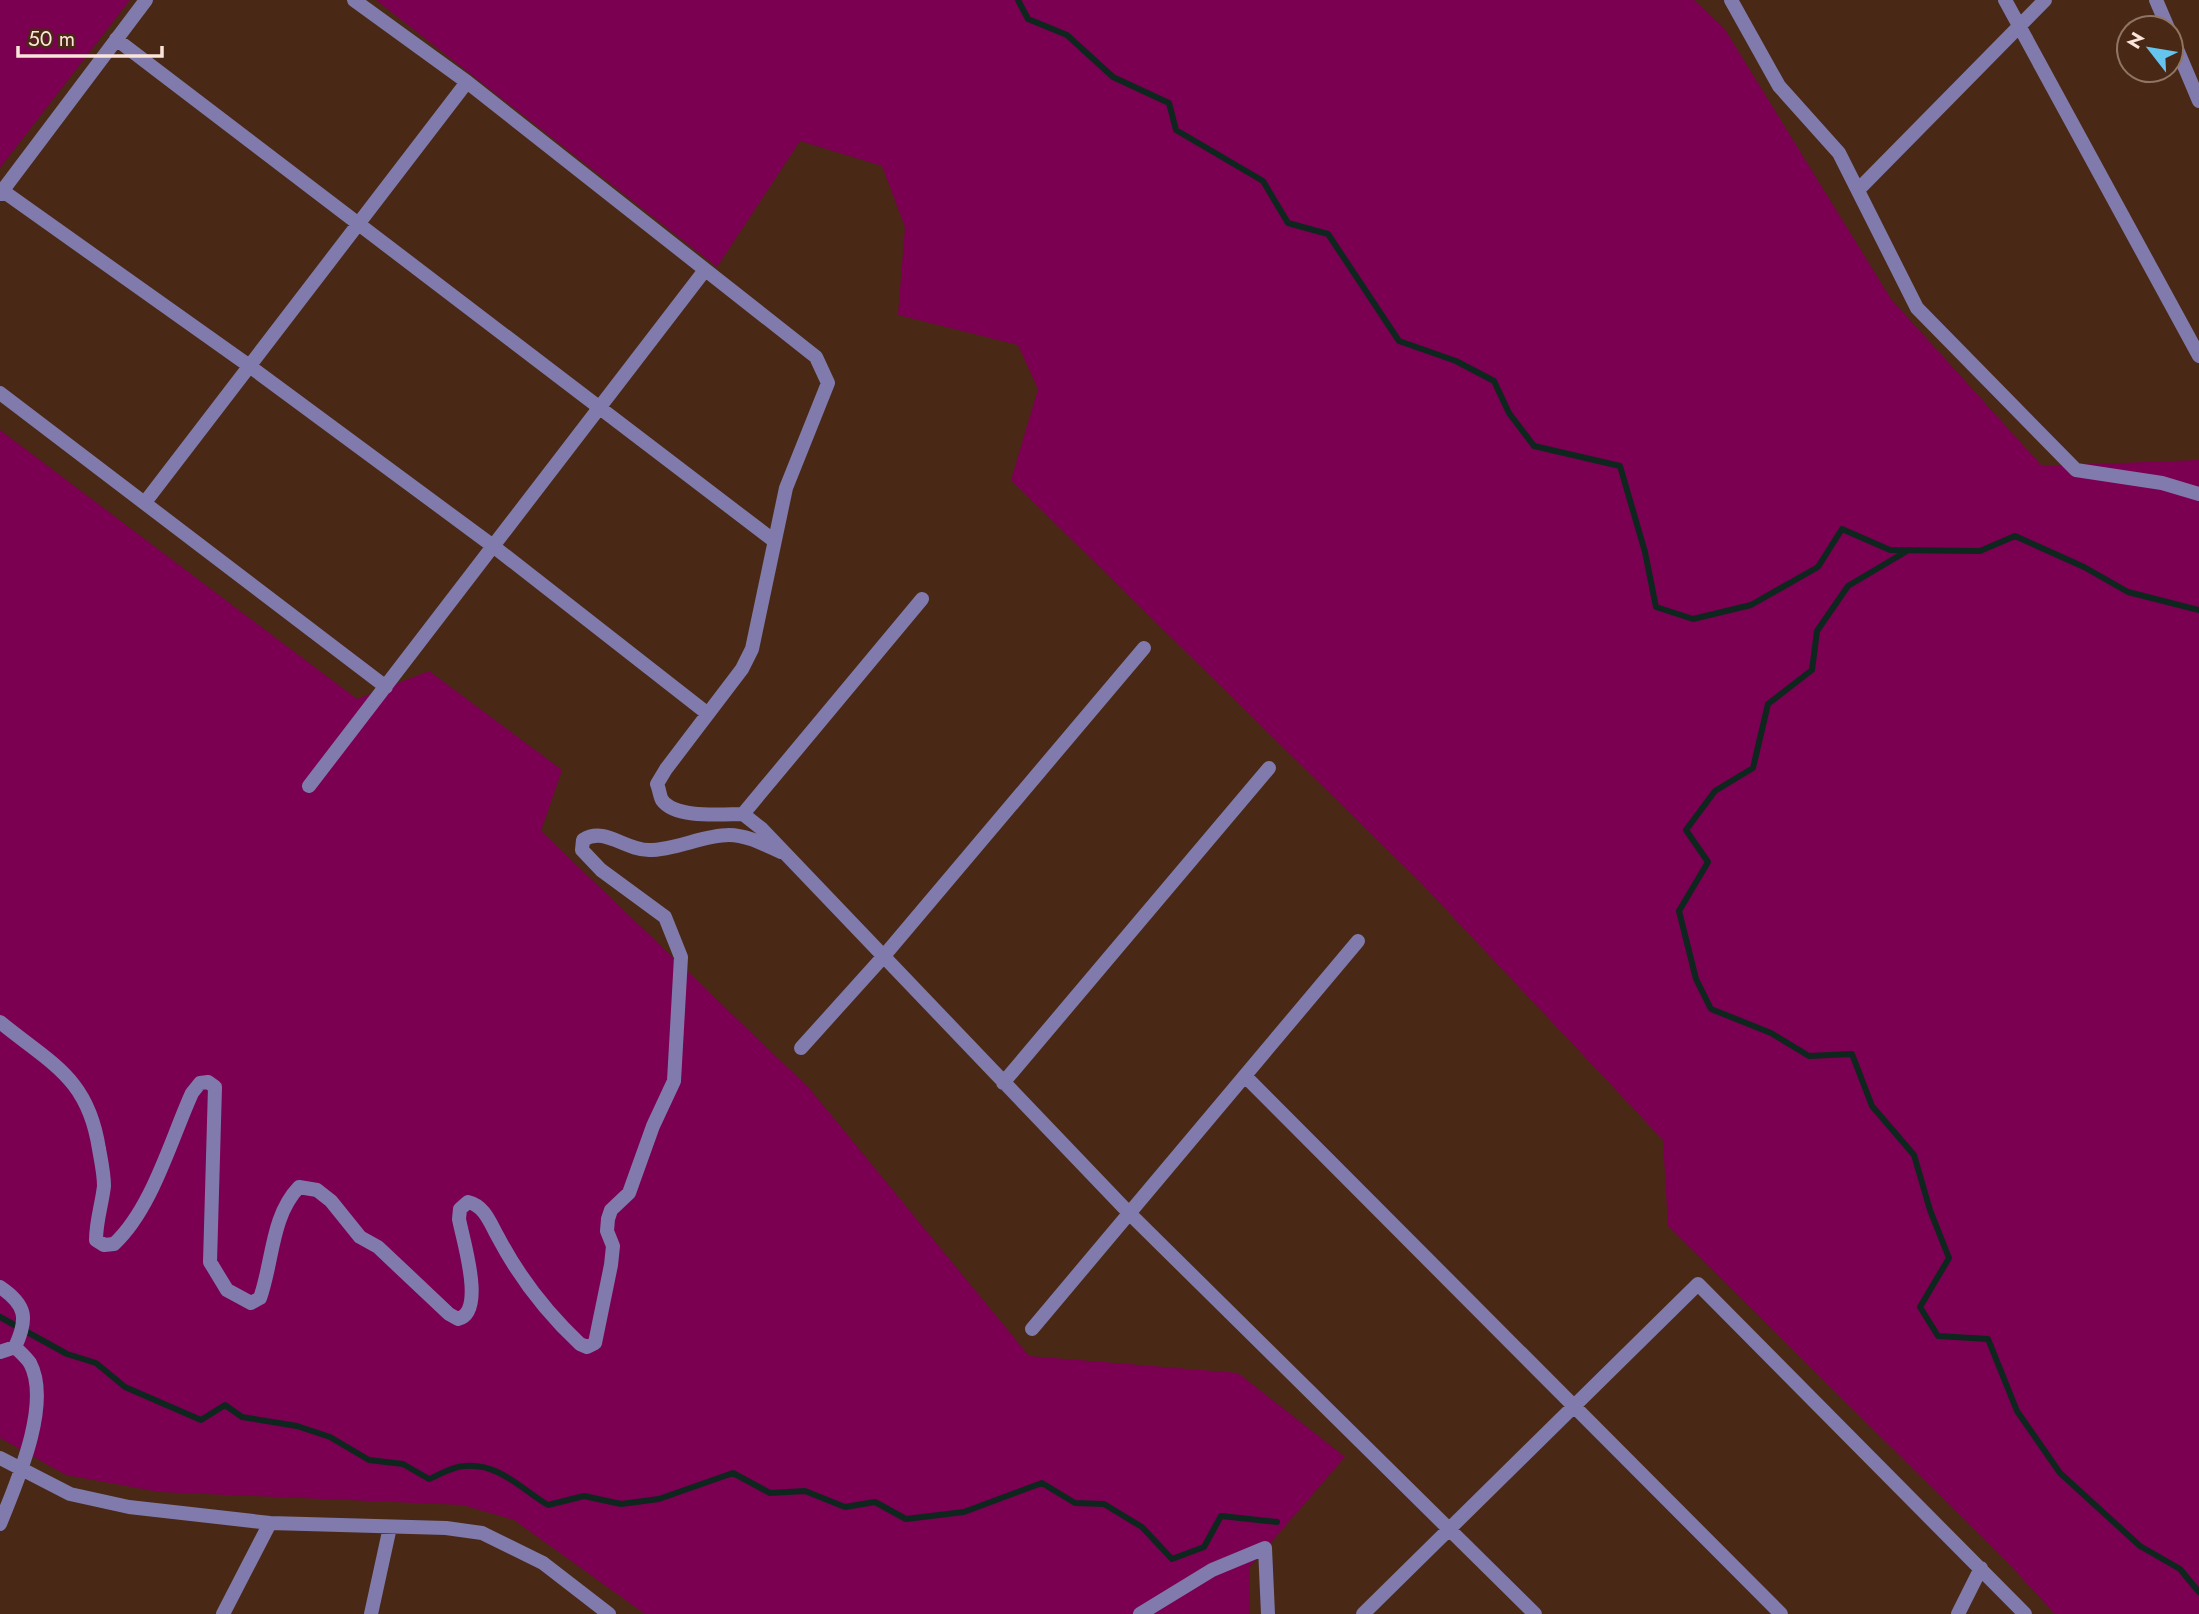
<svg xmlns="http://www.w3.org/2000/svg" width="2199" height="1614" font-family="Jost,sans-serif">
<rect width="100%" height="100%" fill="#492815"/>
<path fill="#7b0051" d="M 0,0 L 130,0 L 0,168 Z
M 376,0 L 1694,0 L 1724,28 L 1891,299 L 2042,466 L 2199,460 L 2199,1614 L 2055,1614 L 2009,1564 L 1668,1226 L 1663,1140 L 1420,882 L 1011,480 L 1038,389 L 1018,345 L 898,315 L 905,227 L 882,166 L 800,141 L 717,267 Z
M 0,430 L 357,699 L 429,671 L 562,770 L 541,831 L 809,1088 L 1029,1356 L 1238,1373 L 1345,1457 L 1249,1568 L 1250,1614 L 645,1614 L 514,1520 L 462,1505 L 159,1492 L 66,1475 L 0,1438 Z"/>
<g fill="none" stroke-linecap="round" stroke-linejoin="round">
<path stroke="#0f261e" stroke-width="6" d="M 1018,0 L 1028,19 L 1067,35 L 1113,77 L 1169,103 L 1176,130 L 1263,181 L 1288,223 L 1328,234 L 1399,341 L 1456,361 L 1494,381 L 1509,413 L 1534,446 L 1620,466 L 1645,552 L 1656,607 L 1693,619 L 1751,605 L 1818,567 L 1842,529 L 1890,550 L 1980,551 L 2015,536 L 2084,567 L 2128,592 L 2199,610
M 1907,551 L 1848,586 L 1817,631 L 1812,670 L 1768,704 L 1753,768 L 1715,791 L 1686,830 L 1708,862 L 1679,911 L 1696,979 L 1711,1009 L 1771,1033 L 1809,1056 L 1852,1054 L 1872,1106 L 1914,1155 L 1930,1210 L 1949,1258 L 1920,1307 L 1938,1336 L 1988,1339 L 2017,1411 L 2060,1473 L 2140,1546 L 2180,1569 L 2199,1592
M 0,1317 L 67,1354 L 96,1363 L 125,1387 L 201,1420 L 225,1405 L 242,1417 L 297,1426 L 330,1437 L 369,1460 L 403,1464 L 429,1479 C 439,1475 453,1466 465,1466 C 499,1463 521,1489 548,1505 L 584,1496 L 621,1504 L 659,1499 L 733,1473 L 770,1493 L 805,1491 L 845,1507 L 875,1502 L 906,1519 L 964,1512 L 1042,1483 L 1075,1503 L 1104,1504 L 1142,1527 L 1172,1559 L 1204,1547 L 1221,1516 L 1277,1522"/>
<path stroke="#807bac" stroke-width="14" d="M 354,0 L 467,82 L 816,357 L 828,383 L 786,488 L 752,649 L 742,669 L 666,769 L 657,784 C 659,788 660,797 662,800 C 675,819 723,814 743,814 L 922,599
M 1731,0 L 1779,86 L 1839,153 L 1917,308 L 2076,470 L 2162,483 L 2199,494
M 2005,0 L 2199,356
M 2156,0 L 2168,28
M 2171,35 L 2199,101
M 116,39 L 773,540
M 0,189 L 248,365 L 493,546 L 708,714
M 1858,190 L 2045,0
M 0,194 L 146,0
M 0,393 L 386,687
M 146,501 L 467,82
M 309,786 L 705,270
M 743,814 L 762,829 L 1129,1213 L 1535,1614
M 0,1022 C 51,1064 88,1077 99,1149 C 101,1160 104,1174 104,1186 C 102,1204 96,1221 96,1240 L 104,1245 L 114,1244 C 152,1209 171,1139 192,1093 L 200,1083 L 208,1082 L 215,1087 L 210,1262 L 227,1290 L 251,1303 L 260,1298 C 273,1262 271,1216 299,1187 L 317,1190 L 331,1201 L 360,1237 L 378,1247 L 449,1314 L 458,1319 C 486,1312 463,1241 459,1219 L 460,1209 L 468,1202 C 485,1206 490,1223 498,1237 C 519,1277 547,1313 580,1344 L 587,1347 L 595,1343 L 611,1265 L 613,1246 L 607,1231 L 608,1219 L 611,1210 L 629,1193 L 653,1126 L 674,1081 L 681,957 L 665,917 L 601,870 L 582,850 L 583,840 C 605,826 624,850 649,850 C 676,850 703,835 729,835 C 747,835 765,845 781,852
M 801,1048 L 883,957 L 1144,648
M 1245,1076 L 1781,1614
M 1003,1083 L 1269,768
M 0,1287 C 27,1305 28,1319 15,1347 L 0,1352
M 1032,1329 L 1358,941
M 0,1458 L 70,1494 L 129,1507 L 270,1523 L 446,1528 L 482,1533 L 543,1563 L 609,1614
M 0,1524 C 16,1484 52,1404 30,1363 C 26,1357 20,1352 15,1347
M 223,1614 L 270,1523
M 371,1614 L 390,1527
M 1140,1614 L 1212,1570 L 1265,1548 L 1268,1614
M 1363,1614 L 1698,1284 L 2025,1614
M 1958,1614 L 1981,1568"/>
</g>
<g transform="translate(2150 49) rotate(301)"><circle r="33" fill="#492815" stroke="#907464" stroke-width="2"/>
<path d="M0-5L12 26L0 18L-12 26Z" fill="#65c5ee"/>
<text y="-10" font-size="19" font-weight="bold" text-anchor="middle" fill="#fbe5da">N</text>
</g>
<path d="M18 46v10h144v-10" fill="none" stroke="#fbe5da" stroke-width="3.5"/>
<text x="28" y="46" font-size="21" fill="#fbe5da" stroke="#492815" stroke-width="5" paint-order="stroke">50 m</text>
</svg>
